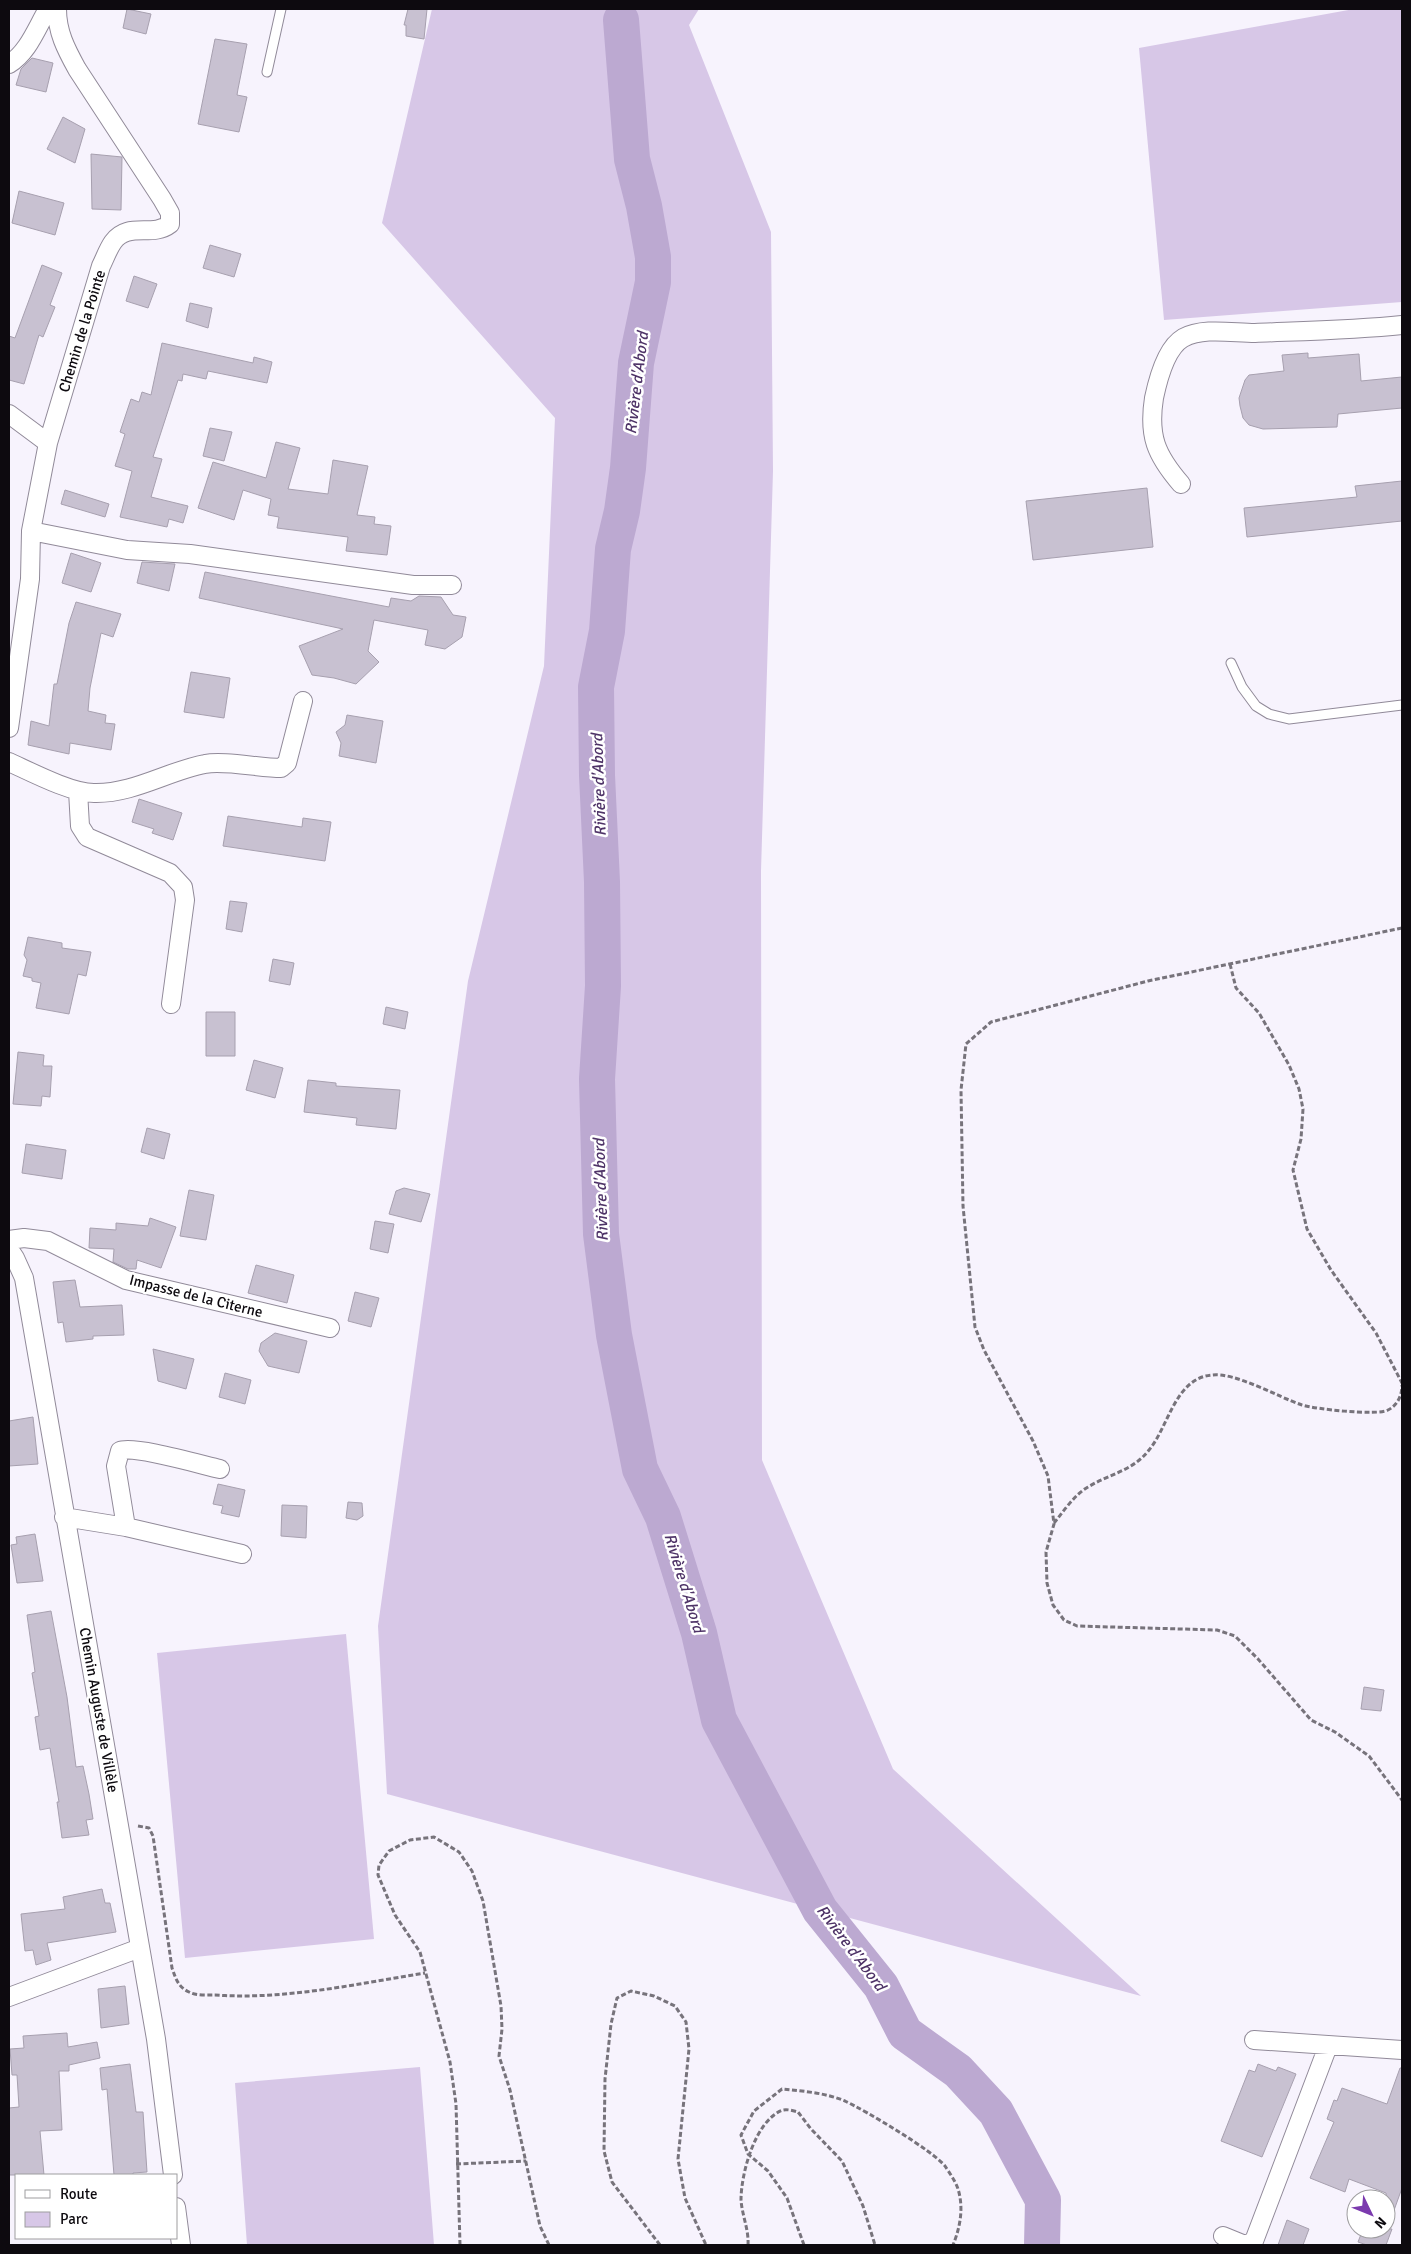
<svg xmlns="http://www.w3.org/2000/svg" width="1411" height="2254" font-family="Signika,sans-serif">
<rect width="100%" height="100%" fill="#f7f3fd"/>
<path fill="#d7c7e7" d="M 432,9 L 699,9 L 689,25 L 771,232 L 773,471 L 761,871 L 762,1460 L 893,1769 L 1141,1996 L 387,1794 L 378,1626 L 468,981 L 544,666 L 555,418 L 382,223 Z
M 1354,9 L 1402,9 L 1402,302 L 1164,320 L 1139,48 Z
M 346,1634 L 374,1939 L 185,1958 L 157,1653 Z
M 420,2067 L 434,2245 L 247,2245 L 235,2083 Z"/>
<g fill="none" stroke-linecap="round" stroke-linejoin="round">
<path stroke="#bca9d1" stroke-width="36" d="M 621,20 L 632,159 L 644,206 L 653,257 L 653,282 L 636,363 L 628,468 L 622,511 L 613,549 L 607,631 L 596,687 L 597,775 L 602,882 L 603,986 L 597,1079 L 601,1234 L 614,1335 L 640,1469 L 663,1517 L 699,1633 L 719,1720 L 820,1910 L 881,1986 L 905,2033 L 958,2071 L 996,2112 L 1043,2200 L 1042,2245"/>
</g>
<path fill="#c8c1d1" stroke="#a7a0af" d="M 127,9 L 151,14 L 146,34 L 123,28 Z
M 408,9 L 427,9 L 424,39 L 406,36 L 406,25 L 404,25 Z
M 215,39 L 247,44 L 238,89 L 237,95 L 247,97 L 239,132 L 198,124 Z
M 32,58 L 53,63 L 46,92 L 16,85 L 21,69 Z
M 63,117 L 85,129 L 75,163 L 47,149 Z
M 91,154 L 122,157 L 121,210 L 92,209 Z
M 19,191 L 64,203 L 55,235 L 12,223 Z
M 210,245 L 241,254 L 234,277 L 203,268 Z
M 42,265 L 62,273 L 50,305 L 55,307 L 43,337 L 39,335 L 24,384 L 9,380 L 9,336 L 15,338 Z
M 134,276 L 157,284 L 148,308 L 126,301 Z
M 190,303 L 212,308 L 208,328 L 186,321 Z
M 162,343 L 253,363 L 254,357 L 272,362 L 267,383 L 208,371 L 206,379 L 183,374 L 182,381 L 178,380 L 153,457 L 162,459 L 151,497 L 188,506 L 183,523 L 169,519 L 167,527 L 120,517 L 132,471 L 115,466 L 125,434 L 120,432 L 131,399 L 139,402 L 142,392 L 151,395 Z
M 1308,353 L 1308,358 L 1359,354 L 1361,381 L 1402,377 L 1402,408 L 1338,414 L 1337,427 L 1263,429 L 1249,425 L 1243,418 L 1240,406 L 1239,398 L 1245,380 L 1249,375 L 1284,371 L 1282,355 Z
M 210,428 L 232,432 L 224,461 L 203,456 Z
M 276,442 L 300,448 L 288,489 L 328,494 L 333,460 L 368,466 L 357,515 L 375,517 L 374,524 L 391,526 L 387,555 L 346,551 L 348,537 L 277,528 L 279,517 L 268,515 L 271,499 L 243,490 L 234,520 L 198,508 L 213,462 L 266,478 Z
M 1402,481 L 1402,521 L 1247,537 L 1244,508 L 1357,497 L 1355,486 Z
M 1147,488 L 1153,547 L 1033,560 L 1026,501 Z
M 65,490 L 109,504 L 105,517 L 61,504 Z
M 71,553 L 101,563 L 91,592 L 62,583 Z
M 142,562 L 175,564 L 169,591 L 137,583 Z
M 205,572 L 389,607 L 391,598 L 411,601 L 419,596 L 441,597 L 453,615 L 466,617 L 462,637 L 445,649 L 425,645 L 428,630 L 374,620 L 368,651 L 379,662 L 356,684 L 334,678 L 312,675 L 299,646 L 343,629 L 199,598 Z
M 76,602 L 121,614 L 113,637 L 101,633 L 90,688 L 88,711 L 106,715 L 105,723 L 115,724 L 111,750 L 70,743 L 69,754 L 28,745 L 31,721 L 49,726 L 54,684 L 57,684 L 69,623 Z
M 191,672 L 230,678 L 224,718 L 184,712 Z
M 347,715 L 383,721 L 376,763 L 339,756 L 341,743 L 336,732 L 345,725 Z
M 139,799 L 182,813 L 173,840 L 152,833 L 154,829 L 132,822 Z
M 228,816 L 302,827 L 303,818 L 331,822 L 325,861 L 223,846 Z
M 230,901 L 247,903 L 242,932 L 226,929 Z
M 28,937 L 62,943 L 62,948 L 91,952 L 86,976 L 78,974 L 69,1014 L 36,1008 L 41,983 L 32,981 L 32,978 L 23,976 L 27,960 L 24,955 Z
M 273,959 L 294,963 L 290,985 L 269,981 Z
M 386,1007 L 408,1012 L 405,1029 L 383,1024 Z
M 206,1012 L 235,1012 L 235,1056 L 206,1056 Z
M 18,1052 L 44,1055 L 43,1066 L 52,1066 L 50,1097 L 42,1096 L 41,1106 L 13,1104 Z
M 254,1060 L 283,1068 L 275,1098 L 246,1090 Z
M 308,1080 L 336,1083 L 336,1086 L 400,1090 L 396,1129 L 356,1125 L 357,1118 L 304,1112 Z
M 147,1128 L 170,1134 L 164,1159 L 141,1152 Z
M 26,1144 L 66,1150 L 62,1179 L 22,1173 Z
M 404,1188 L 430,1194 L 421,1222 L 389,1214 L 396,1191 Z
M 189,1190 L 214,1195 L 206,1240 L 180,1236 Z
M 150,1218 L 176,1227 L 161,1268 L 137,1260 L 136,1269 L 128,1269 L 113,1262 L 114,1249 L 89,1248 L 90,1228 L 116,1230 L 116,1223 L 148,1226 Z
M 375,1221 L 394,1224 L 388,1253 L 370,1249 Z
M 256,1265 L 294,1275 L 287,1303 L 248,1293 Z
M 75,1280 L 80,1307 L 122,1305 L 124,1335 L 93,1336 L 93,1339 L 66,1342 L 63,1322 L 58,1323 L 53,1282 Z
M 355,1292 L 379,1298 L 371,1327 L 348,1321 Z
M 275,1333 L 307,1341 L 299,1373 L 268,1366 L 259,1351 L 261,1343 Z
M 153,1349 L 194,1359 L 186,1389 L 158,1381 Z
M 225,1373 L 251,1380 L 245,1404 L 219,1397 Z
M 33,1417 L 38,1464 L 9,1466 L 9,1421 Z
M 218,1484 L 245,1490 L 239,1517 L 221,1513 L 223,1506 L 213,1504 Z
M 348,1502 L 362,1503 L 363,1516 L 357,1520 L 346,1518 Z
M 282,1505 L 307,1506 L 306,1538 L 281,1536 Z
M 35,1534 L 43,1581 L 17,1583 L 11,1545 L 17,1544 L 16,1537 Z
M 51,1611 L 67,1697 L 76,1767 L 83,1766 L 89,1794 L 93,1819 L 86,1820 L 89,1835 L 62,1838 L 57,1802 L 59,1802 L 50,1748 L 40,1750 L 35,1717 L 39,1716 L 32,1673 L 35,1672 L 27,1615 Z
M 1364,1687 L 1384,1690 L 1381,1711 L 1361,1709 Z
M 102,1889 L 105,1903 L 110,1903 L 116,1932 L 47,1943 L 51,1960 L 36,1965 L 33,1950 L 25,1951 L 21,1914 L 65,1909 L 63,1897 Z
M 125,1986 L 129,2024 L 101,2028 L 98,1989 Z
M 67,2033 L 68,2047 L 97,2042 L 100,2058 L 69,2065 L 69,2071 L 59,2071 L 62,2130 L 40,2131 L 44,2175 L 9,2175 L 9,2108 L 19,2107 L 17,2075 L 12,2075 L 10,2049 L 24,2048 L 23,2036 Z
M 130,2064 L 136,2112 L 143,2112 L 147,2172 L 133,2173 L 133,2175 L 114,2175 L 107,2089 L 102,2090 L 100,2068 Z
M 1258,2064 L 1276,2071 L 1278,2067 L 1296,2074 L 1262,2157 L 1221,2141 L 1249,2070 L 1255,2072 Z
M 1400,2068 L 1402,2068 L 1402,2188 L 1388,2227 L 1386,2193 L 1349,2179 L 1345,2192 L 1310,2178 L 1334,2122 L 1327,2119 L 1334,2100 L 1337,2101 L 1342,2088 L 1387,2104 Z
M 1287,2220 L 1309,2229 L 1303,2245 L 1278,2245 Z
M 1363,2229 L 1392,2229 L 1386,2245 L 1367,2245 L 1358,2242 Z"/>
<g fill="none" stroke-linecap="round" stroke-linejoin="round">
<defs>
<path id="lane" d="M 267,72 L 281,9
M 1231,663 L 1242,687 L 1256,706 L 1269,714 L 1289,719 L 1402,705"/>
<path id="street" d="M 9,64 C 28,53 37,27 48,9
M 9,414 L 48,443
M 1181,484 C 1156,455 1148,436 1154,398 C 1158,379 1166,348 1183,338 C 1203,327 1233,333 1255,333 C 1304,331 1354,330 1402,325
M 31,531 L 127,550 L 190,554 L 413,585 L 452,585
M 9,728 L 30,579 L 31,531 L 48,443 L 101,266 C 105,258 108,249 113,242 C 128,221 152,238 170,224 L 170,213 L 162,199 L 77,69 C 66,49 57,32 57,9
M 9,762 C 31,772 71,793 94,793 C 133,794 168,771 205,764 C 223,760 260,768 281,768 L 287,763 L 303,701
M 78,791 L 80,826 L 87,837 L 170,873 L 183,887 L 185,900 L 171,1004
M 9,1240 L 24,1238 L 48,1241 L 126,1280 L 330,1328
M 9,1249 L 15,1258 L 24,1278 L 156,2039 L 173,2175
M 64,1517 L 126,1527 L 242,1554
M 126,1527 L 116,1466 L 120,1451 C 133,1445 202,1465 220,1469
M 9,1997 L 140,1948
M 1254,2040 L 1402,2050
M 176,2207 L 181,2245
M 1223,2236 L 1245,2245 L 1254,2241 L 1328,2046"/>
</defs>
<use href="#lane" stroke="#918a99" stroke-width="11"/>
<use href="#street" stroke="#918a99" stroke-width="20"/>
<path stroke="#77737b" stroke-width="3" stroke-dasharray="5 2.5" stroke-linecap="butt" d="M 1402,928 L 1148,981 L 991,1022 L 966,1044 L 961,1090 L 963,1206 L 975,1327 L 984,1350 L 1033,1441 L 1048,1476 L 1054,1524 L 1046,1552 L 1047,1583 L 1053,1605 L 1064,1620 L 1077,1626 L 1217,1630 L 1235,1636 L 1258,1659 L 1311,1720 L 1335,1732 L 1369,1756 L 1402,1800
M 1230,964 L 1236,988 L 1259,1013 L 1289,1065 L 1299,1089 L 1303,1109 L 1301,1139 L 1293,1170 L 1307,1229 L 1331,1270 L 1376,1333 L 1402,1383
M 1054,1523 C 1064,1511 1074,1495 1088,1487 C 1109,1474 1133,1471 1149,1450 C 1169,1426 1175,1378 1212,1375 C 1235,1372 1278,1397 1302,1405 C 1315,1409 1377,1416 1388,1410 C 1398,1405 1402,1395 1402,1385
M 138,1826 L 149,1828 L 153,1836 L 172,1968 C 176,1979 178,1987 189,1992 C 196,1996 207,1995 215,1995 C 285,2000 356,1984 425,1973
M 456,2164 L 526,2161
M 460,2245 L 456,2104 L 450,2062 L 420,1952 L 395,1915 L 378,1875 L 379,1865 L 389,1851 L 410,1840 L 434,1837 L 459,1852 L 472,1871 L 483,1901 L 501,2006 L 502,2029 L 499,2056 L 510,2090 L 540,2226 L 549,2245
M 660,2245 L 612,2182 L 604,2151 L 605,2079 L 611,2024 L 617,1998 L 631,1991 L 654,1996 L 675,2006 L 686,2022 L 689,2049 L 678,2159 L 685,2198 L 706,2245
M 748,2245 C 749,2230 742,2215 741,2200 C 741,2174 755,2120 783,2110 C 788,2109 794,2111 798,2112 L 811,2129 L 842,2161 L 863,2206 L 875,2245
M 804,2245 L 787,2198 L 768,2171 L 748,2154 L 741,2135 L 754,2111 L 782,2089 C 803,2091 826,2093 845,2101 C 866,2111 932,2150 945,2166 C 949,2172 956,2182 958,2189 C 964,2208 960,2228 953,2245"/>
<use href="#lane" stroke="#fff" stroke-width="9"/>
<use href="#street" stroke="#fff" stroke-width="18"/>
</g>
<g text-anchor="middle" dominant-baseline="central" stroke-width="5" stroke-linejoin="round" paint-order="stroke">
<g font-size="15" fill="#0d0a0f" stroke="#fff">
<text transform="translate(82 331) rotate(-73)">Chemin de la Pointe</text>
<text transform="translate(196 1296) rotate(14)">Impasse de la Citerne</text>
<text transform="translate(99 1710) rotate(80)">Chemin Auguste de Villèle</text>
</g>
<g font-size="16" font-style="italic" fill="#4e3367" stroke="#fff">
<text transform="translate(637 383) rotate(-83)">Rivière d'Abord</text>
<text transform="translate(599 785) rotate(-92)">Rivière d'Abord</text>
<text transform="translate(601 1190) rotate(-92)">Rivière d'Abord</text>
<text transform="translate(684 1583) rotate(73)">Rivière d'Abord</text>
<text transform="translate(851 1948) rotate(53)">Rivière d'Abord</text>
</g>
</g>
<rect width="1411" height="2254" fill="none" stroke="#0d0a0f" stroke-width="20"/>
<rect x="15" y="2174" width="162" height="65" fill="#ffffff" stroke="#9e9d9f"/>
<rect x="25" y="2190" width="25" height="8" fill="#ffffff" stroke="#9e9d9f"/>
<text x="60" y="2199" font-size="15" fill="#0d0a0f">Route</text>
<rect x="25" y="2212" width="25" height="15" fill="#d7c7e7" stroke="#9e9d9f"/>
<text x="60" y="2224" font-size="15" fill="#0d0a0f">Parc</text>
<g transform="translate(1371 2214) rotate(133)"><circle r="24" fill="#ffffff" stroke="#9e9d9f"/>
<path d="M0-4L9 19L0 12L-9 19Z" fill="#7b3aae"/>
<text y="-8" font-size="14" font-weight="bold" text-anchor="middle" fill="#0d0a0f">N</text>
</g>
</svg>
